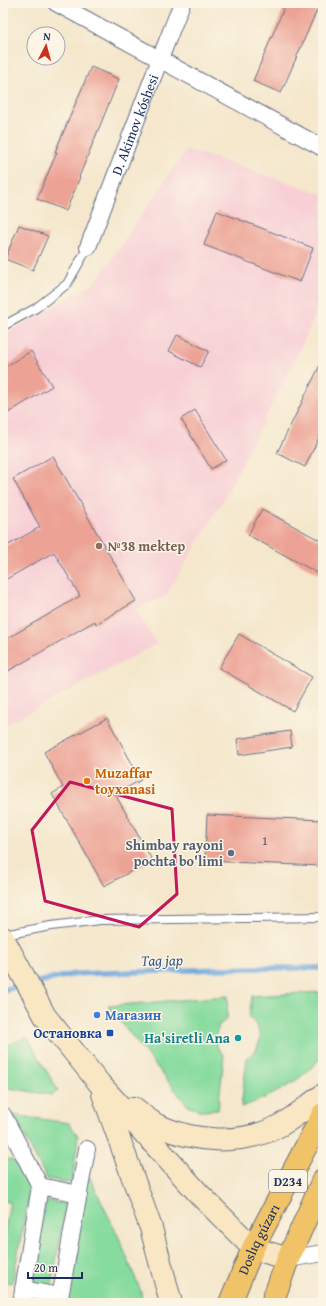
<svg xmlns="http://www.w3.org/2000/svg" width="326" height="1306" font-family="'Gentium Book Plus',serif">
<rect width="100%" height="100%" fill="#fcf5e5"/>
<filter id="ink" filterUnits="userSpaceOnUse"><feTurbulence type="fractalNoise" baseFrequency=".025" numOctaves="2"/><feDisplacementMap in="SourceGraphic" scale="8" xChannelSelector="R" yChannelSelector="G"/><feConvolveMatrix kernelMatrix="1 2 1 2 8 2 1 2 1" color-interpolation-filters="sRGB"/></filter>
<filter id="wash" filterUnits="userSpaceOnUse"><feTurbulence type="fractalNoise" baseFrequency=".012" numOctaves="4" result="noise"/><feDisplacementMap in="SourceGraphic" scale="16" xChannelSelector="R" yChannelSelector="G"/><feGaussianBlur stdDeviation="0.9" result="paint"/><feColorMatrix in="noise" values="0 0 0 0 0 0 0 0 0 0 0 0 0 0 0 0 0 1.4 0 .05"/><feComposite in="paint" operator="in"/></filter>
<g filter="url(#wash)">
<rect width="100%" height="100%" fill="#f4e7cc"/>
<path fill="#f7cfd5" d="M 187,149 L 323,194 L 323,297 L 302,345 L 226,495 L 165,597 L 135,609 L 157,644 L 3,726 L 3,335 L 96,282 Z"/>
<path fill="#86db9e" stroke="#50857e" d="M 323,992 L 323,1055 C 301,1082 273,1096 241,1107 L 247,1058 L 256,1050 L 261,1038 L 257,1026 L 249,1017 L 252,996 Z
M 228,996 L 227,1019 L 219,1025 L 215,1037 L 217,1047 L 224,1056 L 218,1110 L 202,1111 L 188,1106 L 108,1006 Z
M 27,1037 L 58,1091 L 51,1095 L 3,1087 L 3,1047 Z
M 13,1115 L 69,1123 L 78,1136 L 72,1183 L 47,1179 Z
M 3,1158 L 21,1162 L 31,1187 L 12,1283 L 3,1281 L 3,1240 L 10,1202 L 3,1201 Z
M 87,1172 L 119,1238 L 141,1292 L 142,1303 L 65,1303 Z
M 46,1200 L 66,1204 L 51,1290 L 31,1286 Z"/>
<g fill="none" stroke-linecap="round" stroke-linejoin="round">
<path stroke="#6ca6dc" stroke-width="5.5" d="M 33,983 L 75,974 L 249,968 L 323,968
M 3,990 L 24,985"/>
</g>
<g id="blocks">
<path fill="#eca294" d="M 286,3 L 320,3 L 281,93 L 253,81 Z
M 91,67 L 119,79 L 79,177 L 80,177 L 66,211 L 37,199 L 57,152 L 55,152 Z
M 217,211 L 313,248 L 300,282 L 204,245 Z
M 19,225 L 48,236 L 33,270 L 5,259 Z
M 177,335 L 209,351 L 200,367 L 169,351 Z
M 31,351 L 52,386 L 3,416 L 3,368 Z
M 323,359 L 323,429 L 305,467 L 277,453 Z
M 195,410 L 226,460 L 211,469 L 181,419 Z
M 53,456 L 136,601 L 96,624 L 95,621 L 3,674 L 3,641 L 80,596 L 54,552 L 3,581 L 3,548 L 40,527 L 13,479 Z
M 262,509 L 323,542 L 323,576 L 248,535 Z
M 239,634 L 312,677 L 293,711 L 219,668 Z
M 107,718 L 141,780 L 115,794 L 152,860 L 104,886 L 52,794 L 63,787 L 44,752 Z
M 290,731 L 292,747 L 239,755 L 237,739 Z
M 207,815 L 323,820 L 323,866 L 205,861 Z"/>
</g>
</g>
<g filter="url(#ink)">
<use href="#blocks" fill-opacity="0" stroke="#676f84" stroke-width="1"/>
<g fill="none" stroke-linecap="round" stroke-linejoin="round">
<defs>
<path id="lane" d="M 3,326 L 36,308 L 67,284 L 88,247
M 4,935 L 51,926 L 100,920 L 323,917"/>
<g id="street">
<path d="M 56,3 L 323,148"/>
<path id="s1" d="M 88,247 L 160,59 L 182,3"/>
<path d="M 3,1115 L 40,1186 L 21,1303"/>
<path d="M 40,1186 L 79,1194"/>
<path d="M 288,1259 L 323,1253"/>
<path d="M 23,1289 L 60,1296"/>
<path d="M 59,1303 L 87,1149"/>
</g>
<path id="secondary" d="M 3,938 L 45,1016 L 99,1083 L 200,1195 L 253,1248 L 288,1259
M 103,1094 L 151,1228 L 171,1303
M 134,1108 C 142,1114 150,1122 159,1126 C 195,1142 239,1145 275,1128 C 292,1120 307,1106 323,1095"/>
<g id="primary">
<path id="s2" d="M 230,1303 L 253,1248 L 323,1114"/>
<path d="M 272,1303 L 288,1259 L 323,1180"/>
</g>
</defs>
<use href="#lane" stroke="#676f84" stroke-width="10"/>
<use href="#street" stroke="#676f84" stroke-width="18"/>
<use href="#secondary" stroke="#676f84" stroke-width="24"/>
<use href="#primary" stroke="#676f84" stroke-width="24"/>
<use href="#lane" stroke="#fff" stroke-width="8"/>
<use href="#street" stroke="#fff" stroke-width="16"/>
<use href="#secondary" stroke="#f9e7c3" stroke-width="22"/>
<use href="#primary" stroke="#f1c369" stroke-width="22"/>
</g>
</g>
<path fill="none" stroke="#c2185b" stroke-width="3" stroke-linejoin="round" d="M 70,782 L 172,809 L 177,894 L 139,927 L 45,901 L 32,830 Z"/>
<circle fill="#8d6e63" stroke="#fcf5e5" stroke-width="1.5" cx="99" cy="546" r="4"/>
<circle fill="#e8710a" stroke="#fcf5e5" stroke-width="1.5" cx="87" cy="781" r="4"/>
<circle fill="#5c6f8a" stroke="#fcf5e5" stroke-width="1.5" cx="231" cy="853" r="4"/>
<circle fill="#3f7fe0" stroke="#fcf5e5" stroke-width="1.5" cx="97" cy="1015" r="4"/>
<rect fill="#1a4fb4" stroke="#fcf5e5" stroke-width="1.5" x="106" y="1029" width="8" height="8" rx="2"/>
<circle fill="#0f9aa8" stroke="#fcf5e5" stroke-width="1.5" cx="238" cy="1038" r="4"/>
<g text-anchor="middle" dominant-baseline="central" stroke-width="3" stroke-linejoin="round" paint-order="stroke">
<g font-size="12" fill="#4f4c6c">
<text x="265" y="840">1</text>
</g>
<rect fill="#fcf5e5" stroke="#5e6a86" stroke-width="1" x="269" y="1170" width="38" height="22" rx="3"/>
<g font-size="13" font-weight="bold" fill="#1b2f5e">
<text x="288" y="1181">D234</text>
</g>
<g font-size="14" fill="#1b2f5e" stroke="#fcf5e5">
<text stroke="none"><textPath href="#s1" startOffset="131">D. Akimov kóshesi</textPath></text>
<text stroke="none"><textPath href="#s2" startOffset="70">Doslıq gúzarı</textPath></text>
</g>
<g font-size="14" font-weight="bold" fill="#785e54" stroke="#fcf5e5" text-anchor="start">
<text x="107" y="546">№38 mektep</text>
</g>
<g font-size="14" font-weight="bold" fill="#c56008" stroke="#fcf5e5" text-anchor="start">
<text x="95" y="773">Muzaffar<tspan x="95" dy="16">toyxanasi</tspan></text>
</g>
<g font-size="14" font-weight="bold" fill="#4e5e75" stroke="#fcf5e5" text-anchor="end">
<text x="223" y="845">Shimbay rayoni<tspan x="223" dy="16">pochta bo'limi</tspan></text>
</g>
<g font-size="14" font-weight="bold" fill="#366cbe" stroke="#fcf5e5" text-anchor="start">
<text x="105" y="1015">Магазин</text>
</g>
<g font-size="14" font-weight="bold" fill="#164399" stroke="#fcf5e5" text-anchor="end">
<text x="102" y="1033">Остановка</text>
</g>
<g font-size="14" font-weight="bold" fill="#0d838f" stroke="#fcf5e5" text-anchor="end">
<text x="230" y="1038">Ha'siretli Ana</text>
</g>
<g font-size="15" font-style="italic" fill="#37598a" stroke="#fcf5e5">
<text transform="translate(162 960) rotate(-1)">Tag jap</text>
</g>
</g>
<rect width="326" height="1306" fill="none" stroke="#fcf5e5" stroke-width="16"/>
<g transform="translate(46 46) rotate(6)"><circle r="19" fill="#fcf5e5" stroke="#a2a6af"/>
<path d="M0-3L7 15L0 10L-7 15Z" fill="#c8321e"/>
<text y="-6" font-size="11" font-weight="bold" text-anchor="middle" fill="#1b2f5e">N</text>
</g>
<path d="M28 1272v6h54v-6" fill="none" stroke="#1b2f5e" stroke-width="2"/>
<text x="34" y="1272" font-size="12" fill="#1b2f5e" stroke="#fcf5e5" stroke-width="3" paint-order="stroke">20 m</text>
</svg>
